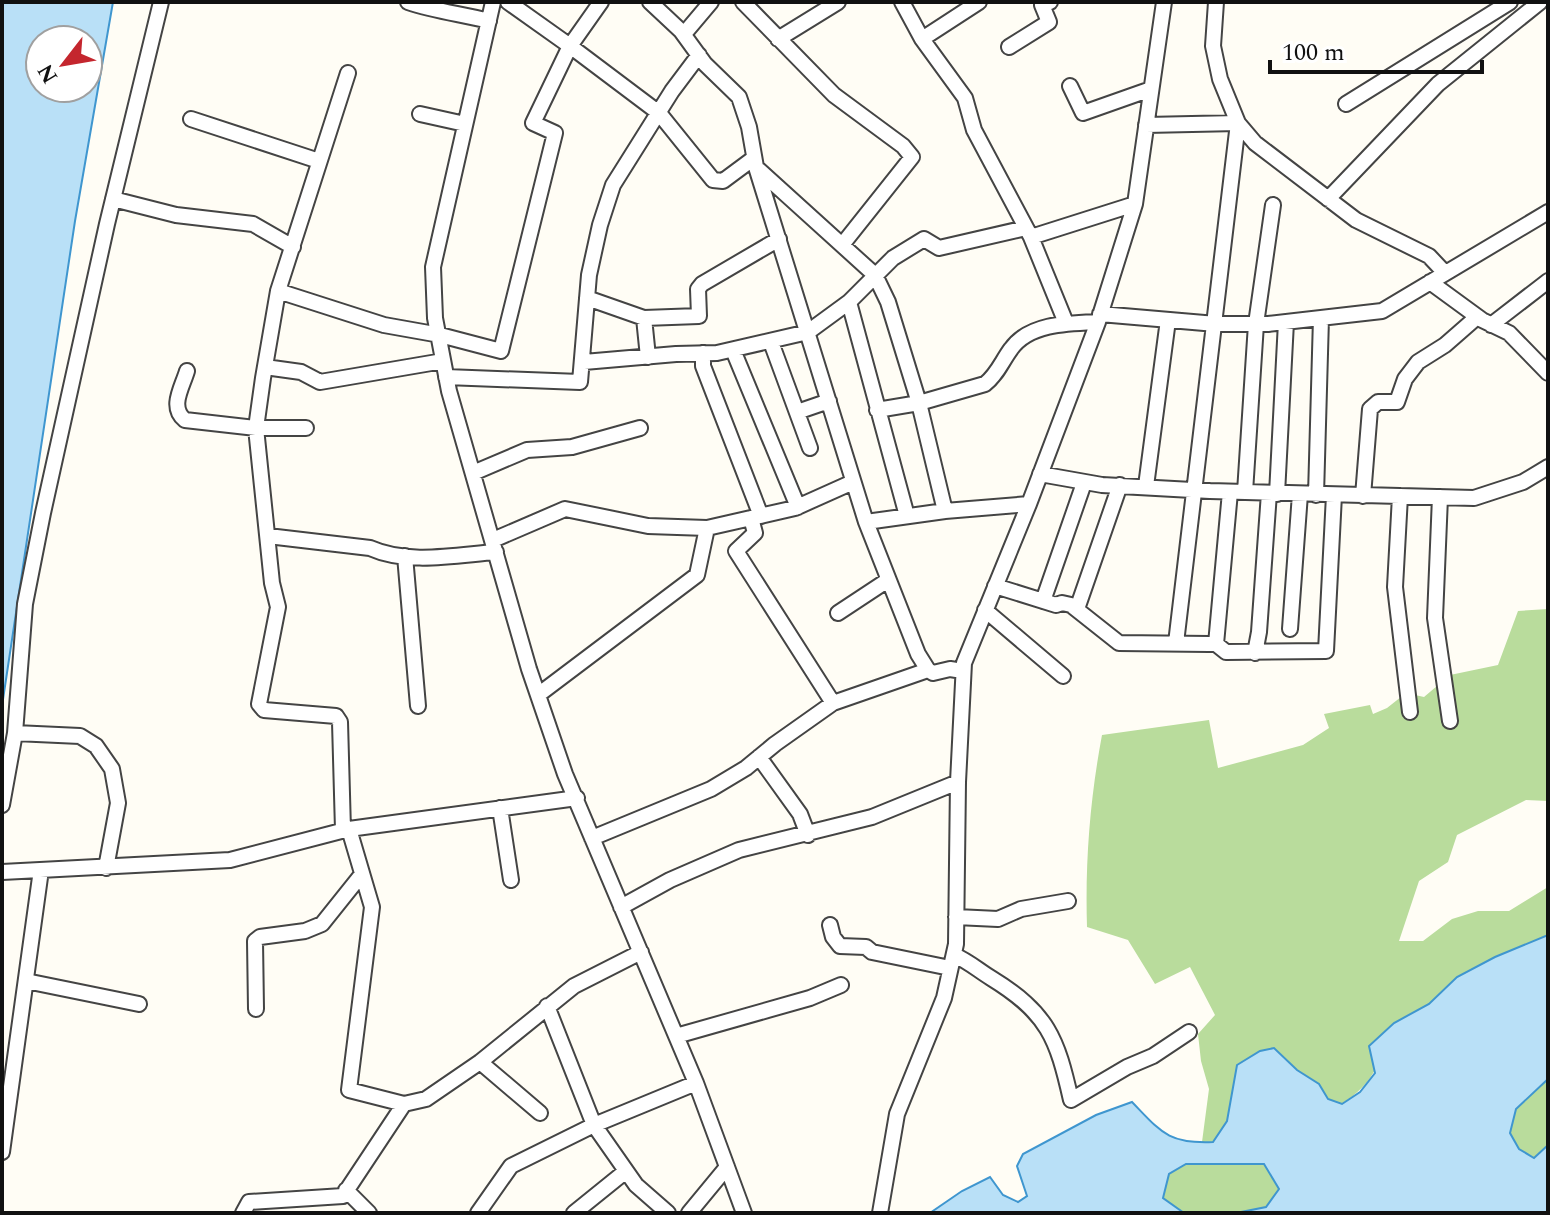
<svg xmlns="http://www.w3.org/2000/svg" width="1550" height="1215" font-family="Spectral,serif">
<rect width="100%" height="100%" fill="#fffdf5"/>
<path fill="#b9dc9c" d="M 1548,609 L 1548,801 L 1526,800 L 1457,835 L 1448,862 L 1419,881 L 1399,941 L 1423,941 L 1452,919 L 1478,911 L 1509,911 L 1548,887 L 1548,935 L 1495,957 L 1457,977 L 1429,1004 L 1394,1023 C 1380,1059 1376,1083 1341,1104 L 1328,1099 L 1319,1084 L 1297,1070 L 1274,1048 L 1237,1065 L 1227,1121 L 1213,1142 L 1202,1142 L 1209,1089 L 1201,1061 L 1198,1034 L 1215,1015 L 1190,967 L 1155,984 L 1128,940 L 1087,927 C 1085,862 1090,799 1102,735 L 1209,720 L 1218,768 L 1303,745 L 1329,728 L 1324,714 L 1370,705 L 1373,714 L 1387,708 L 1406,693 L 1424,697 L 1450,675 L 1498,665 L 1518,611 Z
M 1548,1079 L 1548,1145 L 1535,1158 L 1519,1149 L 1510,1134 L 1516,1109 Z
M 1186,1164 L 1264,1164 L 1279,1189 L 1266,1207 L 1236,1213 L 1184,1213 L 1163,1198 L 1169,1174 Z"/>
<path fill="#b9e0f7" stroke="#3f96cf" stroke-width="2" fill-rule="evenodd" d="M 2,2 L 113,2 L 75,221 L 2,706 ZM 40,40 L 88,40 L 88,88 L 40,88 Z
M 1548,935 L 1548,1079 L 1516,1109 L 1510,1133 L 1519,1149 L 1534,1158 L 1548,1145 L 1548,1213 L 1236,1213 L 1266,1207 L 1279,1189 L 1264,1164 L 1186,1164 L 1169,1174 L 1163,1198 L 1184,1213 L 930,1213 L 962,1191 L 990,1177 L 1003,1195 L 1018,1202 L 1027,1196 L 1017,1166 L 1023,1154 L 1096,1115 L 1132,1102 C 1161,1132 1168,1144 1213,1142 L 1227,1121 L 1237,1065 L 1260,1051 L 1274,1048 L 1297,1070 L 1319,1084 L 1328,1099 L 1342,1104 L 1360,1092 L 1375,1073 L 1369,1046 L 1394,1023 L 1429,1004 L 1457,977 L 1495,957 Z"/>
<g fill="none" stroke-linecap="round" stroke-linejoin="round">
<defs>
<path id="minor" d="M 408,2 C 435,11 461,14 489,21
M 493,2 L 433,267 L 435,318 L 449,391 L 529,669 L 565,774 L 696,1083 L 744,1213
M 508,2 L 570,46 L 601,2
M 650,2 L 681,31 L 705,64 L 739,97 L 749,127 L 756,167 L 866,522 L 918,654 L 928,670 L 933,673 L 950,669 L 963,671
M 743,2 L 834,95 L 903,146 L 912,157 L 842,245
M 902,2 L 922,39 L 965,98 L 974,130 L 1031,237 L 1066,323
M 1216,2 L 1213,46 L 1220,79 L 1238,123 L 1255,143 L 1356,220 L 1429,256 L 1445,273
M 684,34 L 711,2
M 778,39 L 838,2
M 922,39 L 979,2
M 1009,47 L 1049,22 L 1042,5 L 1050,2
M 1070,86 L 1083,113 L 1151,89
M 1346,104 L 1510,2
M 420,114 L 465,124
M 191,119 L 319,161
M 1146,125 L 1238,123 L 1176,643
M 759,170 L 875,275 L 888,302 L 919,403 L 877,410
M 113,199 L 176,215 L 253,224 L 293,247
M 1328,199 L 1438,84 L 1540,2
M 1031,237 L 1135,204
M 1430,282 L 1482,320 L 1509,333 L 1548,373
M 278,291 L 384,325 L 440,335 L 501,351 L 555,133 L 533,123 L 570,46 L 659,113 L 713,180 L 723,181 L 754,158
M 587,298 L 644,318 L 699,316 L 698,289 L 702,284 L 779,239
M 849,302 L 907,516
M 1100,314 L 1216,324 L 1268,324 L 1382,311 L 1548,212
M 644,318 L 648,357
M 1491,325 L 1548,281
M 771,342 L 810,448
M 733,350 L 798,507
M 703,353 L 703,366 L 761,516
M 584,362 L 676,354 L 717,353 L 808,332 L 849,302 L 893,258 L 924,239 L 939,248 L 1026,228
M 265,367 L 301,372 L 320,382 L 443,361
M 187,371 C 182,388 169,407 185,420 L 256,428 L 306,428
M 446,377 L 580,382 L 589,275 L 600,225 L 613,185 L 672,91 L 699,55
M 797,412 L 829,401
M 473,473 L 527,450 L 572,447 L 640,428
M 1040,474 L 1102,485 L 1210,491 L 1474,498 L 1523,482 L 1548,467
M 1146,486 L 1168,320
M 1245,492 L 1256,324 L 1273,205
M 1277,494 L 1286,322
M 1316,495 L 1321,318
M 1363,496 L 1370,409 L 1378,402 L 1397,402 L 1405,379 L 1418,362 L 1445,345 L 1477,317
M 1400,496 L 1395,587 L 1410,712
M 1440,497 L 1435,618 L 1450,721
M 945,511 L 919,403 L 985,384 C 997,375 1002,361 1011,349 C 1029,323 1070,323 1098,322
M 751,518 L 755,533 L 736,551 L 833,703
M 866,522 L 945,511 L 1029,504
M 268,536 L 370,548 C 408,565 456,555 496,552
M 493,540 L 565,509 L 648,526 L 707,528
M 405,556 L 418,706
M 995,586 L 1056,605 L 1062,603 L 1071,605 L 1119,643 L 1209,644 L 1216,644 L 1226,652 L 1326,651 L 1334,495
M 1043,601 L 1084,483
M 1077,609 L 1120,485
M 985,610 L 1063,676
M 838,613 L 888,580
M 1290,629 L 1300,494
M 1216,644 L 1230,492
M 1255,653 L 1259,632 L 1269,493
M 538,695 L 697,575 L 707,528 L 795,508 L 853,482
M 15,733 L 80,736 L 96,746 L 112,769 L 118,803 L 106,868
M 759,757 L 800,814 L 808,835
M 2,805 L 15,733 L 25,604 L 43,513 L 107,224 L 161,2
M 500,808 L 511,880
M 349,829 L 372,907 L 349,1090 L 404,1104 L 426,1099 L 480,1062 L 574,986 L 641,952
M 343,830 L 340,722 L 336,716 L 264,710 L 259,704 L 278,607 L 272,583 L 256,428 L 263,378 L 278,291 L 348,73
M 592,838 L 711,789 L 746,768 L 775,744 L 833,703 L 928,670
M 2,872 L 230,860 L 349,829 L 577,798
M 621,907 L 670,880 L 739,850 L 872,817 L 958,782
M 956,917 L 998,919 L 1021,909 L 1068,901
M 830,925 L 833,937 L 840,946 L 866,947 L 872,952 L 950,968
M 954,955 C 968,961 978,970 991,978 C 1048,1013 1057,1038 1071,1100 L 1127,1067 L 1153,1056 L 1189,1032
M 26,981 L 139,1004
M 256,1009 L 255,941 L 260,937 L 305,931 L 322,924 L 362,874
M 676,1036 L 810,998 L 841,985
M 480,1062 L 540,1113
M 2,1152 L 41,870
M 346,1190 L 369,1213
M 243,1213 L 249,1202 L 343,1196 L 404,1104
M 478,1213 L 511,1166 L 594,1125 L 547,1006
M 574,1213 L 626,1171
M 668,1213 L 636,1185 L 594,1125 L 696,1083
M 689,1213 L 727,1167
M 880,1213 L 897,1114 L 944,998 L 956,944 L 958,782 L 964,663 L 1029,504 L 1098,322 L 1135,204 L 1164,2"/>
</defs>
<use href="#minor" stroke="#444" stroke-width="18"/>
<use href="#minor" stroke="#fff" stroke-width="14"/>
</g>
<rect width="1550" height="1215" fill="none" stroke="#111111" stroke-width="8"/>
<g transform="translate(64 64) rotate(239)"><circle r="38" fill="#ffffff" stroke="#a0a0a0" stroke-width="2"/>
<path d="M0-6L14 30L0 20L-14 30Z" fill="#c4262e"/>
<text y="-12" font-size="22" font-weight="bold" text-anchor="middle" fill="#111111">N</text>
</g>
<path d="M1270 60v12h212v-12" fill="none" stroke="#111111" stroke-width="4"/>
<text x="1282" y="60" font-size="24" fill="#111111" stroke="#ffffff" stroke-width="6" paint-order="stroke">100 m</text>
</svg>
